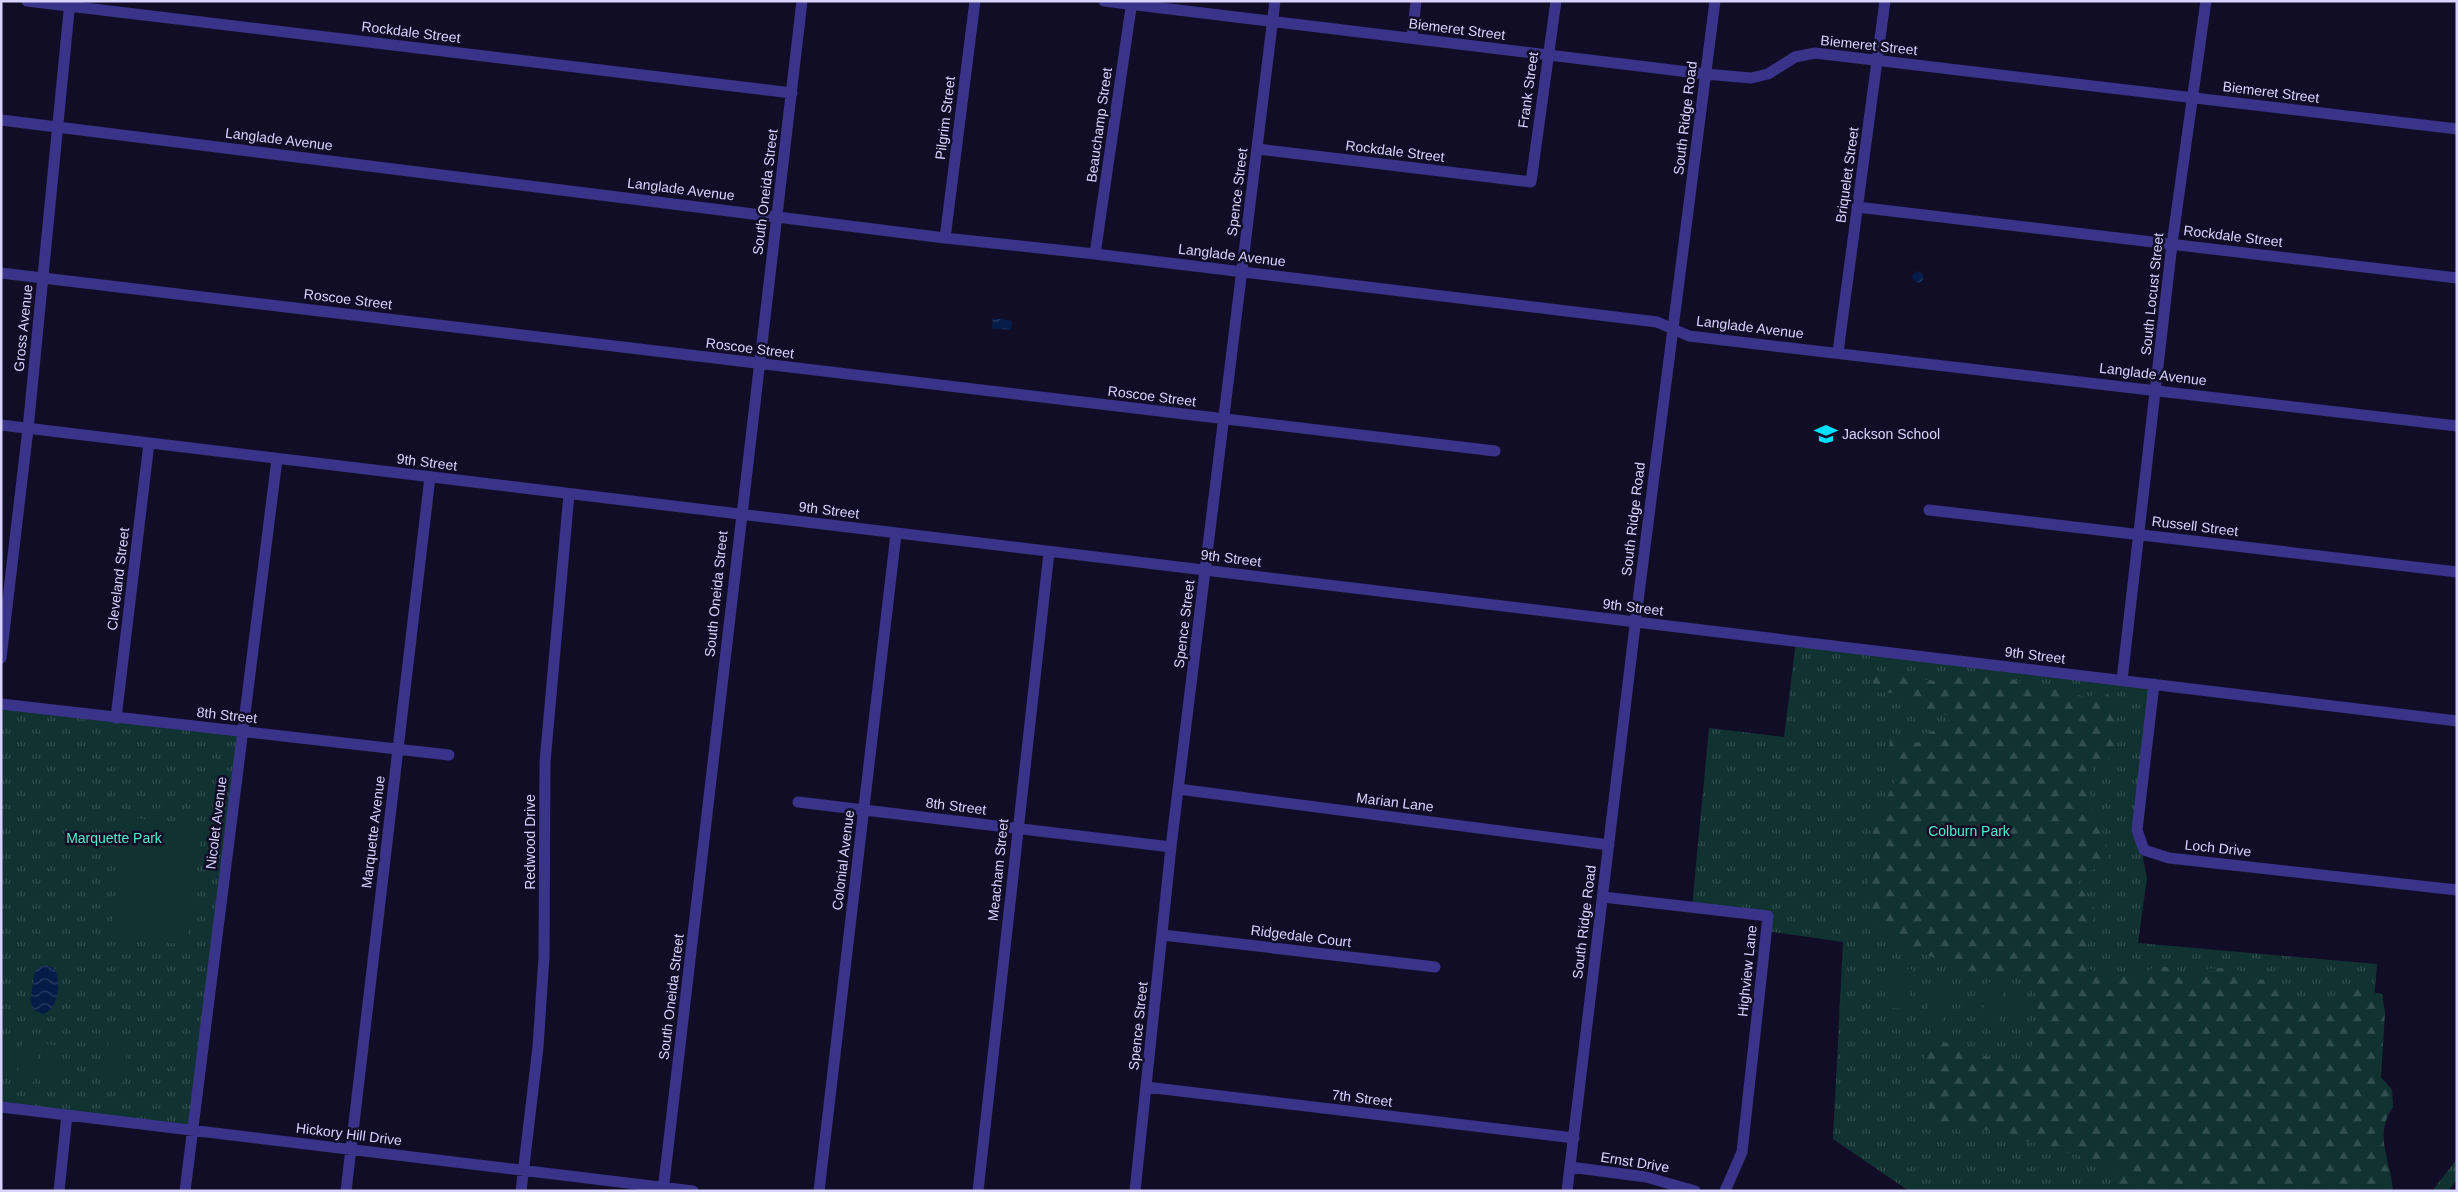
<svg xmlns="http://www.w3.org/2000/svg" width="2458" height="1192" font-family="Helvetica,sans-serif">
<defs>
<pattern id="grass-tufts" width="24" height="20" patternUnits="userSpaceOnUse" patternTransform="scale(1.25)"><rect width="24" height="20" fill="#103231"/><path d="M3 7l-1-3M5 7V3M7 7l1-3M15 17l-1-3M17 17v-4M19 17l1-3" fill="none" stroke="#324f50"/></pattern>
<pattern id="forest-firs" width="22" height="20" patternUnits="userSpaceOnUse" patternTransform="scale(1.25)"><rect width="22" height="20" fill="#103231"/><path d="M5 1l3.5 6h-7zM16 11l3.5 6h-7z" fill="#324f50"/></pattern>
<pattern id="water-waves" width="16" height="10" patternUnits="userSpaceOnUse" patternTransform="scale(1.25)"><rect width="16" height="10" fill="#061c48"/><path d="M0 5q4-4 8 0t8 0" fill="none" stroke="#2a3c63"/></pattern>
</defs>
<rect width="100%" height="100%" fill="#120d27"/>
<path fill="url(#grass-tufts)" d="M 1796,641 L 2154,684 L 2137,829 L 2144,850 L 2143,859 L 2147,878 L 2138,943 L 2377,964 L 2359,1191 L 1909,1191 L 1833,1139 L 1843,942 L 1766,931 L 1768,917 L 1692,907 L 1709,728 L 1784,737 Z
M 1,704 L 242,732 L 192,1130 L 1,1107 Z
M 2457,1159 L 2457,1179 L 2448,1191 L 2432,1191 Z"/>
<path fill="url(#forest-firs)" d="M 1958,669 L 2063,689 L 2089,699 L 2095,692 L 2108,694 C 2120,719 2119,730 2111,757 L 2093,767 L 2089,793 L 2095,818 L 2105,836 L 2109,856 L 2100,868 L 2085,872 L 2078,884 L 2094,908 L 2089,941 L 2083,958 L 2088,969 C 2112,977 2135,983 2156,965 L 2177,969 L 2184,975 L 2207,969 L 2233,967 L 2254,980 L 2269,979 L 2297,996 L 2323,1000 L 2354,988 L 2382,994 L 2385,1013 L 2381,1077 L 2392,1090 L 2393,1107 C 2373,1136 2391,1160 2393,1191 L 2111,1191 L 2113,1185 L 2114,1165 L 1975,1127 L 1945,1125 L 1929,1115 L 1929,1084 L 1936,1069 L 1924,1060 L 1927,1036 L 2013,1066 L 2035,1041 L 2038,1004 L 2029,972 L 1998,976 L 1974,972 L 1902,946 L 1876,926 L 1867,898 L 1873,826 L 1898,775 L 1889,748 L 1890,738 L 1897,736 L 1917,743 L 1932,731 L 1950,732 L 1948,716 L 1922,708 L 1894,693 L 1876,692 L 1870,673 L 1936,681 L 1943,675 Z"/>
<path fill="#103231" d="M 127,817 L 202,827 L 186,945 L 111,935 Z
M 1894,967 L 1913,970 L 1908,1010 L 1888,1007 Z
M 1987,982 L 2004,984 L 1999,1021 L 1982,1019 Z
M 2011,985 L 2027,987 L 2023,1024 L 2006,1022 Z
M 1931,986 L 1948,988 L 1942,1029 L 1925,1026 Z
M 1,1039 L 16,1041 L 11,1079 L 1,1078 Z
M 109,1039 L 128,1042 L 123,1082 L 104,1080 Z
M 22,1042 L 39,1044 L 35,1082 L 17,1080 Z
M 45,1044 L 63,1046 L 58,1085 L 40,1082 Z"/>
<path fill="url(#water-waves)" d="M1912.5 277a5.5 5.5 0 1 1 11 0a5.5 5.5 0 1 1-11 0Z
M 993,318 L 1012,321 L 1011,330 L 992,328 Z
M 43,965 L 53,967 C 62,978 59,1010 43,1014 L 34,1010 L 30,1001 L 35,971 Z"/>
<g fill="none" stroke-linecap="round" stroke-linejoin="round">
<path stroke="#39348a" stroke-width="11" d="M 27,1 L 792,93
M 1104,1 L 1705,74 L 1751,78 L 1768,74 L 1795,57 L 1815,53 L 2457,129
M 1412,38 L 1416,1
M 1,120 L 945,238 L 1095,254 L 1657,322 L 1689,336 L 2457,426
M 1257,149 L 1531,182 L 1556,1
M 1857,207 L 2457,278
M 945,238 L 975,1
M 1095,254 L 1132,1
M 1,273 L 1495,451
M 1838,352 L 1885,1
M 1,425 L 2457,721
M 1929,510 L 2457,572
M 1,658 L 28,429 L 70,1
M 2122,680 L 2172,244 L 2206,1
M 2154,684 L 2137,830 L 2144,850 L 2169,858 L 2457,890
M 1,704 L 449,755
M 116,718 L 149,443
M 1178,789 L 1609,845
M 798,802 L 1171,847
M 1603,897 L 1768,916 L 1742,1152 L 1725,1191
M 1163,935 L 1435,967
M 1146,1087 L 1574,1138
M 1,1107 L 693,1191
M 1570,1167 L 1646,1177 L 1695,1191
M 59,1191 L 67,1115
M 185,1191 L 277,459
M 346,1191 L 430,477
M 521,1191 L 538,1047 L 544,957 L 545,762 L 569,494
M 663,1191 L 802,1
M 819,1191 L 896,534
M 978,1191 L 1049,552
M 1135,1191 L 1171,847 L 1275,1
M 1567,1191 L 1637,609 L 1715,1"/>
</g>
<defs>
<symbol id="school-bare" viewBox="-9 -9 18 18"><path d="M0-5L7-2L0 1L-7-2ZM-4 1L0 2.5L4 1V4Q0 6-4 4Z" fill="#00e0ff" stroke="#120d27" stroke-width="2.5" paint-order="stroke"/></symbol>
</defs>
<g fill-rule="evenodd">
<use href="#school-bare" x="1810" y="418" width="32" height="32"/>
</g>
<g text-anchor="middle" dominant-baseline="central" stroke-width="5" stroke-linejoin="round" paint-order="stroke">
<g font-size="14" fill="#d9d4ff" stroke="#120d27">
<text transform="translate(1457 29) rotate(7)">Biemeret Street</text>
<text transform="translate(411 32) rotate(7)">Rockdale Street</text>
<text transform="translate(1869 45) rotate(6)">Biemeret Street</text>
<text transform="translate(1528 90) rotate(-82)">Frank Street</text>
<text transform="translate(2271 92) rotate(7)">Biemeret Street</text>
<text transform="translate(945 118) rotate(-83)">Pilgrim Street</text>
<text transform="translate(1685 118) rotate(-83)">South Ridge Road</text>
<text transform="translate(1099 125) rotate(-82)">Beauchamp Street</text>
<text transform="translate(279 139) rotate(7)">Langlade Avenue</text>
<text transform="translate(1395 151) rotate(7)">Rockdale Street</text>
<text transform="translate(1847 175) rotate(-82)">Briquelet Street</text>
<text transform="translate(681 189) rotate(7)">Langlade Avenue</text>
<text transform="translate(765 192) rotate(-83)">South Oneida Street</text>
<text transform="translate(1237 192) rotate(-83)">Spence Street</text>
<text transform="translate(2233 236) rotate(7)">Rockdale Street</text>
<text transform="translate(1232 255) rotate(7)">Langlade Avenue</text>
<text transform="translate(2152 294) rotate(-84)">South Locust Street</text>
<text transform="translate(348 299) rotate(7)">Roscoe Street</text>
<text transform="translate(1750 327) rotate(7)">Langlade Avenue</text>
<text transform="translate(23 328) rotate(-84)">Gross Avenue</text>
<text transform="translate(750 348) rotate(7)">Roscoe Street</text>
<text transform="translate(2153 374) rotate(7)">Langlade Avenue</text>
<text transform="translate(1152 396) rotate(7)">Roscoe Street</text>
<text transform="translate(427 462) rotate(7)">9th Street</text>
<text transform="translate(829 510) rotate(7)">9th Street</text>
<text transform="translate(1633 519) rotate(-83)">South Ridge Road</text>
<text transform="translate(2195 526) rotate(7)">Russell Street</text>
<text transform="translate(1231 558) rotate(7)">9th Street</text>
<text transform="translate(118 579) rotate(-83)">Cleveland Street</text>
<text transform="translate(716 594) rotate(-84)">South Oneida Street</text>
<text transform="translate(1633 607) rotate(7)">9th Street</text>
<text transform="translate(1184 624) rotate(-83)">Spence Street</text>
<text transform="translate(2035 655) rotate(7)">9th Street</text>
<text transform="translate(227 715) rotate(6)">8th Street</text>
<text transform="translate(1395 802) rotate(7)">Marian Lane</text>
<text transform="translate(956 806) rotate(7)">8th Street</text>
<text transform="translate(216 823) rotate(-83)">Nicolet Avenue</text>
<text transform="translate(373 832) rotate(-83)">Marquette Avenue</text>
<text transform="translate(530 842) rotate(-90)">Redwood Drive</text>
<text transform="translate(2218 848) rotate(6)">Loch Drive</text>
<text transform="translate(843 860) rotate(-83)">Colonial Avenue</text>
<text transform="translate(998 870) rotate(-84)">Meacham Street</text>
<text transform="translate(1584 922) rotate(-83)">South Ridge Road</text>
<text transform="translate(1301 936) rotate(7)">Ridgedale Court</text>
<text transform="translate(1747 971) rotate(-84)">Highview Lane</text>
<text transform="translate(671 997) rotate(-83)">South Oneida Street</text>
<text transform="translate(1138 1026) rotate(-84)">Spence Street</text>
<text transform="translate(1362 1098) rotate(7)">7th Street</text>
<text transform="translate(349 1134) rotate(7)">Hickory Hill Drive</text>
<text transform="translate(1635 1162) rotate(9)">Ernst Drive</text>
</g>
<g font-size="14" fill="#d9d4ff" stroke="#120d27" text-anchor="start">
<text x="1842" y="434">Jackson School</text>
</g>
<g font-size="14" fill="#55eac7" stroke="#120d27">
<text x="1969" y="831">Colburn Park</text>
<text x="114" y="838">Marquette Park</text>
</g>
</g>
<rect width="2458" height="1192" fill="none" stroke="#d9d4ff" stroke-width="5"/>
</svg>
